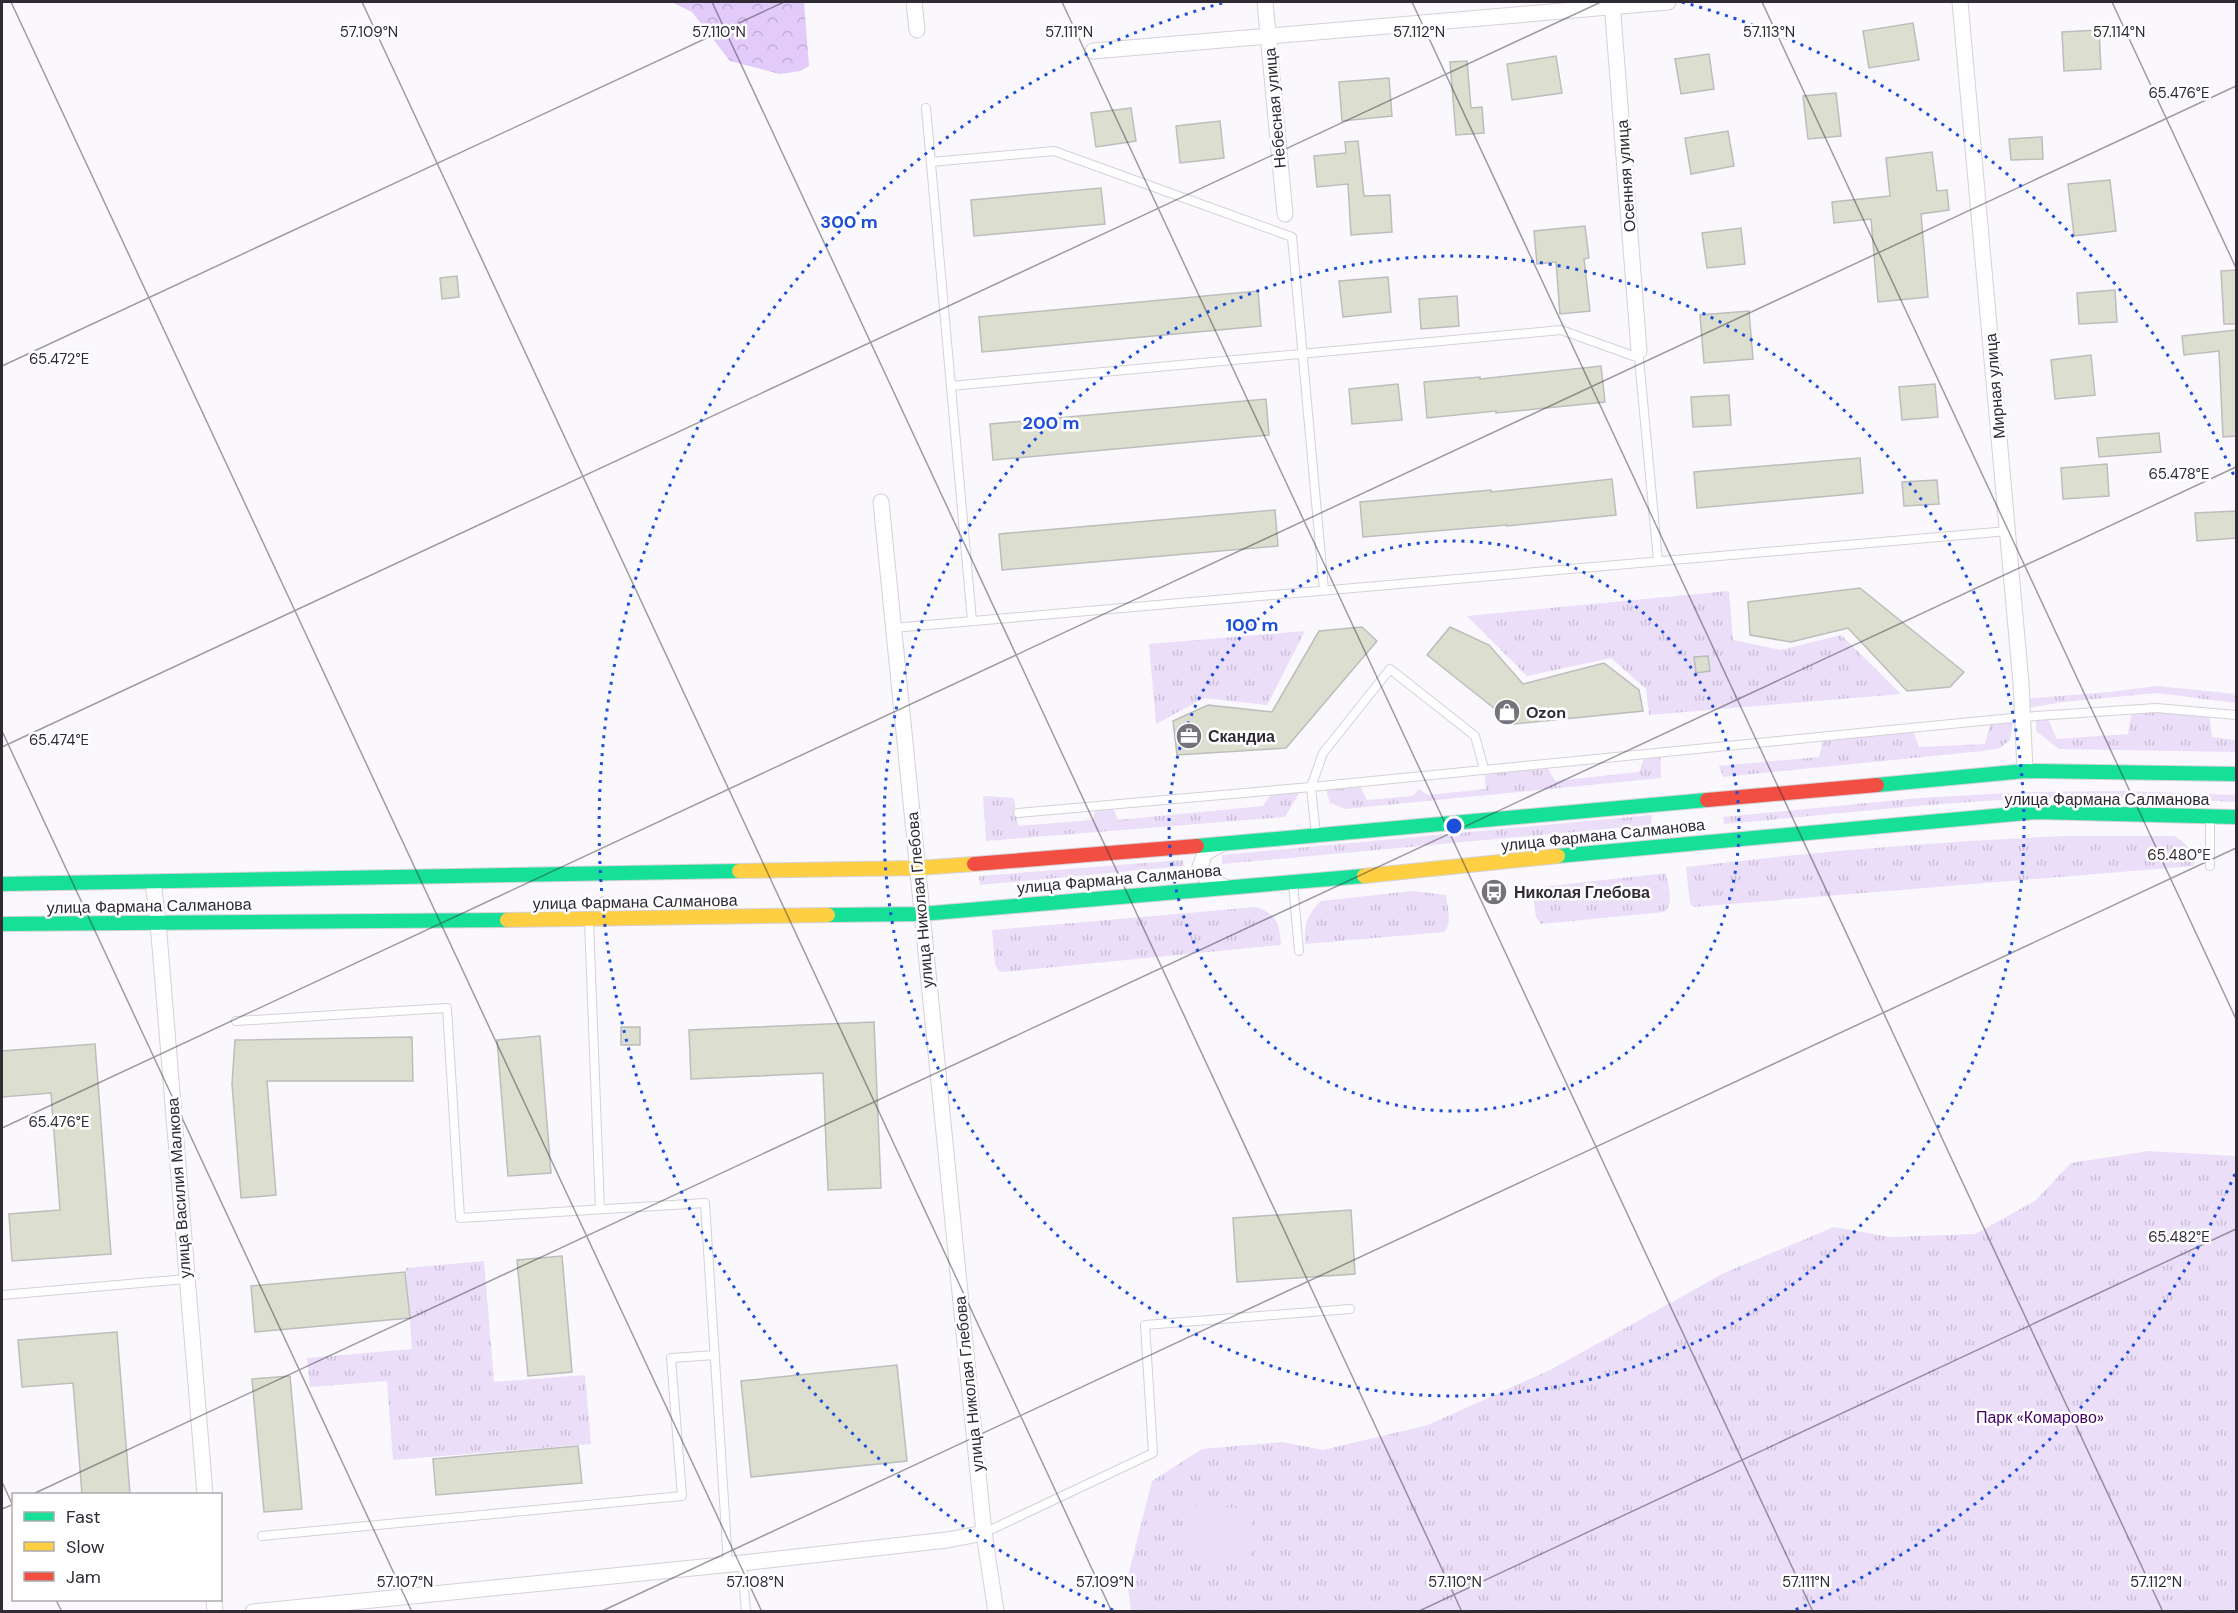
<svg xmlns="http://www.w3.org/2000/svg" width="2238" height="1613" font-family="'DM Sans',sans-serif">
<defs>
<pattern id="grass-tufts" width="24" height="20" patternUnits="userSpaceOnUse" patternTransform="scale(1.5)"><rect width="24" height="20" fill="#ebdef9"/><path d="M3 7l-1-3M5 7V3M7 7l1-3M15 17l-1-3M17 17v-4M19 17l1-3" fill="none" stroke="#cabfd6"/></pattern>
<pattern id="forest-crowns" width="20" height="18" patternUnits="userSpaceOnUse" patternTransform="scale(1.5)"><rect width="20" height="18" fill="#e2cafa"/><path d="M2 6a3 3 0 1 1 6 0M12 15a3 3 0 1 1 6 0" fill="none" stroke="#c2aed7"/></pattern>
</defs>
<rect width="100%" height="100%" fill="#faf7fd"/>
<path fill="url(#grass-tufts)" d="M 1729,591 L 1733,640 L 1781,650 L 1841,635 L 1901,694 L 1649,715 L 1646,689 L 1611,658 L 1527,676 L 1467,616 Z
M 1305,631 L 1267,705 L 1204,698 L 1156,724 L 1149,644 Z
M 2157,686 L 2236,694 L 2236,703 L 2157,693 L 2063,702 L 2022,709 L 2021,699 L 2110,692 Z
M 2132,709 L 2209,712 L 2212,737 L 2236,740 L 2236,752 L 2059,749 L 2036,731 L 2036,716 L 2046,715 L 2057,739 L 2128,734 Z
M 2014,718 L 2010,740 L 2000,748 L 1983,751 L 1723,777 L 1719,766 L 1819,757 L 1824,736 L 1912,728 L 1919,747 L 1985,744 L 1991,720 Z
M 1660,752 L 1661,778 L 1345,809 L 1330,803 L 1325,786 L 1358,782 L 1367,800 L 1413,796 L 1419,789 L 1428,795 L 1486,789 L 1484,769 L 1545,763 L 1555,781 L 1639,772 L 1646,753 Z
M 1302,788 L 1285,817 L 986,841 L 983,796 L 1014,798 L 1018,826 L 1093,820 L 1096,806 L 1112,805 L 1118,820 L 1263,806 L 1273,791 Z
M 2124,791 L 2236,795 L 2236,802 C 2147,797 2057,796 1968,802 C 1887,808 1805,817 1724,824 L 1723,817 L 1919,798 L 2025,792 Z
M 1652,815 L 1651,825 L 1222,864 L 1222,855 Z
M 2066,836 L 2174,836 C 2187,844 2193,850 2194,866 L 1694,907 L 1690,904 L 1686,867 C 1813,852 1939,841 2066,836 Z
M 1183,860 L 1184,866 L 980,885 L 979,876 Z
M 1666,873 C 1668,885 1675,904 1664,912 L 1541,924 L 1536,917 L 1532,888 Z
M 1412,891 L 1446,895 C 1447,907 1453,923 1444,932 L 1305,944 C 1304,925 1307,914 1321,901 Z
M 1256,907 C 1278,915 1279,923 1281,945 L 1003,972 L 999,971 L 995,964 L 992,930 Z
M 2149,1151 L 2236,1156 L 2236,1611 L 1131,1612 L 1127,1580 L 1152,1481 L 1202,1449 L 1282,1442 L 1323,1450 L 1428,1425 L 1550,1370 L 1724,1273 L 1834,1227 L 1890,1237 L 1975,1234 L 2035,1201 L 2071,1163 Z
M 484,1261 L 494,1382 L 585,1375 L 591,1444 L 393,1460 L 387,1381 L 310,1387 L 307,1358 L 412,1349 L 406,1268 Z"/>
<path fill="url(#forest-crowns)" d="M 671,2 L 804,2 L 809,66 L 800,71 L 780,74 L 730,61 L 692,12 Z"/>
<path fill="#ebdef9" d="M 1190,1505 L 1253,1509 L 1250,1561 L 1187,1556 Z"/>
<path fill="#dcdfcf" stroke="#bdbdbb" stroke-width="1.5" d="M 1913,23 L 1919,60 L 1869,68 L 1863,31 Z
M 2099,30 L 2101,69 L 2064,71 L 2062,32 Z
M 1709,54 L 1714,89 L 1681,94 L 1675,59 Z
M 1556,56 L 1562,93 L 1512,100 L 1507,64 Z
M 1467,61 L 1471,108 L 1482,107 L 1484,133 L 1456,135 L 1450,62 Z
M 1389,78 L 1392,116 L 1342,121 L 1339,82 Z
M 1836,93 L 1841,136 L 1808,139 L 1803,96 Z
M 1131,108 L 1136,141 L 1096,147 L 1091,113 Z
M 1220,121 L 1224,158 L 1180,163 L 1176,126 Z
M 1728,131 L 1734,166 L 1691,174 L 1685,138 Z
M 2042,137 L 2043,159 L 2011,160 L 2009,139 Z
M 1358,141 L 1364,196 L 1390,195 L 1392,232 L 1351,235 L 1348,184 L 1317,187 L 1314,156 L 1346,153 L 1345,142 Z
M 1932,152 L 1937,191 L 1947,190 L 1949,210 L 1921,214 L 1928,297 L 1878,302 L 1871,219 L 1834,223 L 1832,202 L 1890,196 L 1886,158 Z
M 2110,180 L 2116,231 L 2074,236 L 2068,184 Z
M 1101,188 L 1105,224 L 974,236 L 971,200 Z
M 1585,226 L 1589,258 L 1584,259 L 1590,311 L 1560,314 L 1556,262 L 1537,264 L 1534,231 Z
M 1741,228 L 1745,264 L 1707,268 L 1702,233 Z
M 2236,270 L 2236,324 L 2224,324 L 2221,271 Z
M 457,276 L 459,297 L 442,299 L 440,278 Z
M 1388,277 L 1391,312 L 1343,317 L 1339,281 Z
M 2115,290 L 2117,322 L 2079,324 L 2077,293 Z
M 1258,291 L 1261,326 L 982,352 L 979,317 Z
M 1457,296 L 1459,326 L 1421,329 L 1419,299 Z
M 1749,311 L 1753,359 L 1704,363 L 1700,315 Z
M 2236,330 L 2236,436 L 2223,437 L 2219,351 L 2184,355 L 2182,336 Z
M 2091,355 L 2095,395 L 2055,399 L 2051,360 Z
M 1601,366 L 1605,402 L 1496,413 L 1496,411 L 1427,418 L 1424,382 L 1480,377 L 1480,379 Z
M 1398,384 L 1402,420 L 1352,424 L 1349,389 Z
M 1935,384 L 1938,417 L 1902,420 L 1899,387 Z
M 1729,395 L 1731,425 L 1693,427 L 1691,397 Z
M 1266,399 L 1269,435 L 993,460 L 990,424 Z
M 2159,433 L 2161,452 L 2099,457 L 2097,438 Z
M 1860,458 L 1863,493 L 1697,508 L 1694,472 Z
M 2107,464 L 2109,496 L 2063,499 L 2061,468 Z
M 1612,479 L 1616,515 L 1507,526 L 1507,525 L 1363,537 L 1360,502 L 1491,490 L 1491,492 Z
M 1937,480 L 1939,504 L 1904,506 L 1902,482 Z
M 1275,510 L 1278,546 L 1002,570 L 999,534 Z
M 2236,511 L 2236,538 L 2197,541 L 2195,513 Z
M 1860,588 L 1964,672 L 1950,687 L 1907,691 L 1848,628 L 1791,642 L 1750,635 L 1748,602 Z
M 1362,627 L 1377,641 L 1286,748 L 1177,755 L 1173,721 L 1208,705 L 1272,712 L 1319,631 Z
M 1450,627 L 1489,645 L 1523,684 L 1604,663 L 1639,690 L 1643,711 L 1514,724 L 1427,655 Z
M 1708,656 L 1710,671 L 1696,673 L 1694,657 Z
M 874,1022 L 881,1188 L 828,1190 L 823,1073 L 691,1079 L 689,1030 Z
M 621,1027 L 640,1027 L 640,1045 L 621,1045 Z
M 540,1036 L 551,1173 L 508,1176 L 497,1040 Z
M 412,1037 L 413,1081 L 267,1081 L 276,1195 L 241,1198 L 232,1084 L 235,1040 Z
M 95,1044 L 111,1254 L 12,1261 L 9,1214 L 60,1210 L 51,1093 L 2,1097 L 2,1051 Z
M 1351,1210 L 1355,1274 L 1237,1282 L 1233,1218 Z
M 562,1256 L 572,1372 L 528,1376 L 517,1260 Z
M 405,1272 L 410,1318 L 255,1332 L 251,1286 Z
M 117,1332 L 130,1494 L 82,1494 L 73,1383 L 22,1387 L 18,1340 Z
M 897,1365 L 907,1461 L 751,1477 L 741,1381 Z
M 290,1376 L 302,1509 L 264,1512 L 252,1379 Z
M 578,1446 L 582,1483 L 436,1495 L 433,1459 Z"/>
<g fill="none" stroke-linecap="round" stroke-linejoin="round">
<defs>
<path id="lane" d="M 926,108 L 972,621
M 931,162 L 1054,151 L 1292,237 L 1324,590
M 951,386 L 1561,330 L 1639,358 L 1658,561
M 893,628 L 2008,531
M 1018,813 L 1311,787 L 2022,717 L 2156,708 L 2236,715
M 2210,817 L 2210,866
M 1316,835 L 1311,787 L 1323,753 L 1390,669 L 1475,736 L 1484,769
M 1293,884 L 1299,951
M 589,921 L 600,1209
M 236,1021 L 447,1008 L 460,1218 L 705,1203 L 728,1564
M 2,1295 L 186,1279
M 984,1533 L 1153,1453 L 1145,1325 L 1350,1309
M 262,1536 L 682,1496 L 671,1358 L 715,1355
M 742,1563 L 746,1612"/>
<path id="street" d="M 914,2 L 917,30
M 1265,2 L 1285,214
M 1612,2 L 1639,351
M 1960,2 L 2021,683 L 2025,771
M 1093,51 L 1668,2
M 881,502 L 984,1533 L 996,1612
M 1220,845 L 1205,853 L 1200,867 L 1208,881 L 1223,886
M 153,882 L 158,922 L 205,1494
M 214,1600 L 215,1612
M 253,1612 L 742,1563 L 947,1540 L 984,1533"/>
<path id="fast" d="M 1877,785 L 2025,771 L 2236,774
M 1197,846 L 1707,800
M 1558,856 L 2036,812 L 2236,817
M 2,884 L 739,871
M 828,915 L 921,914 L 1364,876
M 2,924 L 507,920"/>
<path id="slow" d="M 739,871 L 918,868 L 974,864
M 1364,876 L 1558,856
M 507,920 L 828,915"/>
<path id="jam" d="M 1707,800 L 1877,785
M 974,864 L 1197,846"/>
</defs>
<use href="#lane" stroke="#d5d1d8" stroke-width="10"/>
<use href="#street" stroke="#d5d1d8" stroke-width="17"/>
<use href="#fast" stroke="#d5d1d8" stroke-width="16"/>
<use href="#slow" stroke="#d5d1d8" stroke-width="16"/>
<use href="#jam" stroke="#d5d1d8" stroke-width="16"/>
<use href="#lane" stroke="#fefeff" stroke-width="8"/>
<use href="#street" stroke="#fefeff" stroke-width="15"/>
<use href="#fast" stroke="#16e098" stroke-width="14"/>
<use href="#slow" stroke="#ffcf43" stroke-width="14"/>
<use href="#jam" stroke="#f24e42" stroke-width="14"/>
</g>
<path fill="none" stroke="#2f2a33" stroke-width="1.5" stroke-opacity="0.45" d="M 11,2 L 762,1612M 362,2 L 1112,1612M 712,2 L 1462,1612M 1062,2 L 1813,1612M 1412,2 L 2163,1612M 1762,2 L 2236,1019M 2112,2 L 2236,268M 2,366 L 784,2M 2,731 L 412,1612M 2,747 L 1601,2M 2,1128 L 2236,86M 2,1482 L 14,1508M 33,1494 L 2236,467M 2,1509 L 14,1504M 56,1600 L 62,1612M 600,1612 L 2236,848M 1417,1612 L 2236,1229M 2234,1612 L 2236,1610"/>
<g fill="none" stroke="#1d4ed8" stroke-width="3" stroke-dasharray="3 6">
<circle cx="1454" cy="826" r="285"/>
<circle cx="1454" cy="826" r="570"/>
<path d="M2235 1174A855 855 0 0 1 1795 1610M1113 1610A855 855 0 0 1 1226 2M1682 2A855 855 0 0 1 2235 478"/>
</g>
<defs>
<symbol id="shop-disc" viewBox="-11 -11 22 22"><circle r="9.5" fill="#76727a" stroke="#fff"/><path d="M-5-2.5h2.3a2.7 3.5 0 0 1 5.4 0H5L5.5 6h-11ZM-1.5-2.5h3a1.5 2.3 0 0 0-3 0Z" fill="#fff"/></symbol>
<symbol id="office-disc" viewBox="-11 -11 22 22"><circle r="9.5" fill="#76727a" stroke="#fff"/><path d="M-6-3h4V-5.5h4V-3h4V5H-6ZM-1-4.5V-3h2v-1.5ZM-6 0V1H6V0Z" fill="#fff"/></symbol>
<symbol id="bus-disc" viewBox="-11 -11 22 22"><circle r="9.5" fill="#76727a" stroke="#fff"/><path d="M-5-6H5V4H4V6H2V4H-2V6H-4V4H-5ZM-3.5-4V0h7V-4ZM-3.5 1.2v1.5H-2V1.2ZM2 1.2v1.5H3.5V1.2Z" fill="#fff"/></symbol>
</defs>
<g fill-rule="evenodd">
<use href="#shop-disc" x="1492" y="697" width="30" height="30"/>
<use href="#office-disc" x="1174" y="721" width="30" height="30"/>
<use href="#bus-disc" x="1479" y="877" width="30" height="30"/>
</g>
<g text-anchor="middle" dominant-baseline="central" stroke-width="5" stroke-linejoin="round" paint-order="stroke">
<g font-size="16" fill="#2f2a33" stroke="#fff">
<text transform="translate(1275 108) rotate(-95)">Небесная улица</text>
<text transform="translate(1626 176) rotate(-94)">Осенняя улица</text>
<text transform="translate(1995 386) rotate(-95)">Мирная улица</text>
<text x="2107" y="799">улица Фармана Салманова</text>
<text transform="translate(1603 835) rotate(-6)">улица Фармана Салманова</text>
<text transform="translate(1119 879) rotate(-5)">улица Фармана Салманова</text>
<text transform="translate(920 900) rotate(-95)">улица Николая Глебова</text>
<text transform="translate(635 902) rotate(-1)">улица Фармана Салманова</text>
<text transform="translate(149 906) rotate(-1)">улица Фармана Салманова</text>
<text transform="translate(179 1188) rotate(-94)">улица Василия Малкова</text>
<text transform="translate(969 1384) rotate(-96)">улица Николая Глебова</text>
</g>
<g font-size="16" font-weight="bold" fill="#2f2a33" stroke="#fff" text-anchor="start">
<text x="1526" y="712">Ozon</text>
<text x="1208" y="736">Скандиа</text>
<text x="1514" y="892">Николая Глебова</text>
</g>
<g font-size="16" fill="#420066" stroke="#fff">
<text x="2040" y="1417">Парк «Комарово»</text>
</g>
</g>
<g font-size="15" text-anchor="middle" fill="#2f2a33" stroke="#fff" stroke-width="5" stroke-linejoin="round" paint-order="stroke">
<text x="369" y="37">57.109°N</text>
<text x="719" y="37">57.110°N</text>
<text x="1069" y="37">57.111°N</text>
<text x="1419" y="37">57.112°N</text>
<text x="1769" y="37">57.113°N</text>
<text x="2119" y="37">57.114°N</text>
<text x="2179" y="98">65.476°E</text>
<text x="59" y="364">65.472°E</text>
<text x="2179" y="479">65.478°E</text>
<text x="59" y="745">65.474°E</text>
<text x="2179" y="860">65.480°E</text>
<text x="59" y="1127">65.476°E</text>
<text x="2179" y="1242">65.482°E</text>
<text x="405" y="1587">57.107°N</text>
<text x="755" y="1587">57.108°N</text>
<text x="1105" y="1587">57.109°N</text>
<text x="1455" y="1587">57.110°N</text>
<text x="1806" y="1587">57.111°N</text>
<text x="2156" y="1587">57.112°N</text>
</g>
<circle cx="1454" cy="826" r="9" fill="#1d4ed8" stroke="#fff" stroke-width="3"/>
<g font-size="18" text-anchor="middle" font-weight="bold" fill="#1d4ed8" stroke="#fff" stroke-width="5" stroke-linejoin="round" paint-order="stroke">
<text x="849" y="228">300 m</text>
<text x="1051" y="429">200 m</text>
<text x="1252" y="631">100 m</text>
</g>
<rect width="2238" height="1613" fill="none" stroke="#2f2a33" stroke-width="6"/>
<rect x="12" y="1493" width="210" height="108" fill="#ffffff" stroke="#acaaad" stroke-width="1.5"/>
<rect x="24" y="1512" width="30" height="9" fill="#16e098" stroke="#acaaad" stroke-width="1.5"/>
<text x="66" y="1523" font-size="18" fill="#2f2a33">Fast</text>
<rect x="24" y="1542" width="30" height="9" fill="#ffcf43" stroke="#acaaad" stroke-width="1.5"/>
<text x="66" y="1553" font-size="18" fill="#2f2a33">Slow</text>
<rect x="24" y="1572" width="30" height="9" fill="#f24e42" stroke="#acaaad" stroke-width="1.5"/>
<text x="66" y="1583" font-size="18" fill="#2f2a33">Jam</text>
</svg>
